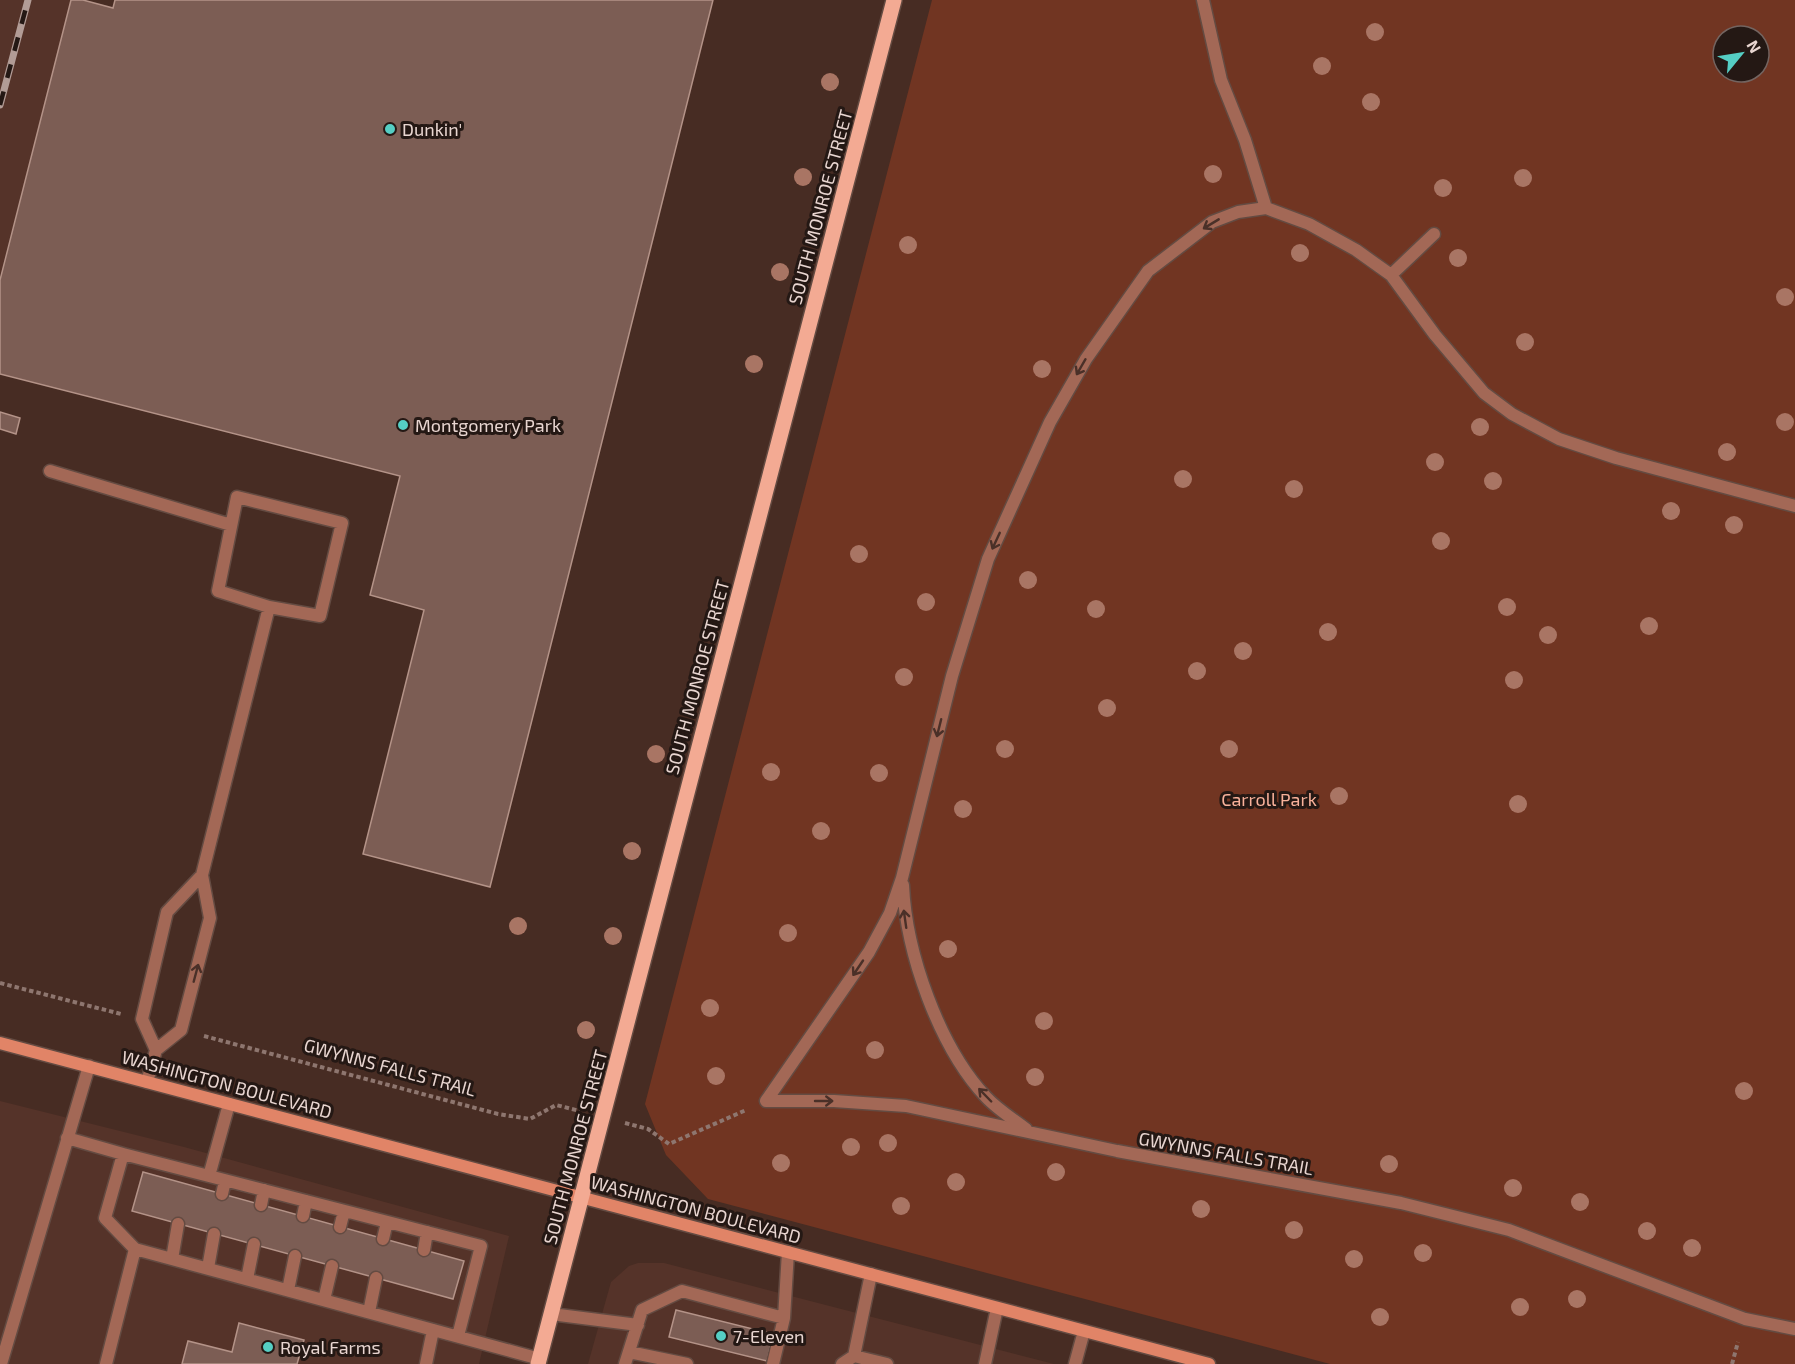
<svg xmlns="http://www.w3.org/2000/svg" width="1795" height="1364" font-family="'Exo 2',sans-serif">
<rect width="100%" height="100%" fill="#472c23"/>
<path fill="#553329" d="M 0,0 L 72,0 L 0,276 Z
M 0,1101 L 184,1147 L 509,1236 L 479,1364 L 0,1364 Z
M 638,1263 L 664,1263 L 1054,1364 L 588,1364 L 611,1282 L 629,1266 Z"/>
<path fill="#713522" fill-rule="evenodd" d="M 932,0 L 1795,0 L 1795,1364 L 1330,1364 L 708,1199 L 666,1155 L 645,1104 ZM 1723,36 L 1759,36 L 1759,72 L 1723,72 Z"/>
<path fill="#7c5d54" stroke="#b49388" stroke-width="1.5" d="M 71,0 L 83,0 L 113,8 L 115,0 L 713,0 L 490,887 L 363,854 L 424,610 L 370,595 L 400,476 L 0,374 L 0,280 Z
M 0,412 L 20,418 L 16,434 L 0,429 Z
M 143,1172 L 464,1261 L 453,1299 L 132,1211 Z
M 676,1310 L 773,1334 L 767,1361 L 669,1337 Z
M 239,1323 L 304,1340 L 297,1364 L 182,1364 L 188,1341 L 232,1352 Z"/>
<g fill="none" stroke-linecap="round" stroke-linejoin="round">
<defs>
<path id="service" d="M 1203,0 L 1221,80 L 1245,140 L 1266,208
M 1391,275 L 1434,234
M 50,471 L 231,525
M 202,875 L 269,607 L 320,616 L 342,523 L 237,497 L 218,591 L 269,607
M 903,885 C 906,953 939,1047 986,1097 C 997,1109 1013,1119 1026,1129
M 147,1082 L 156,1050 L 181,1030 L 210,918 L 202,875 L 167,912 L 142,1019 L 156,1050
M 766,1101 L 869,952 L 890,913 L 902,878 L 952,676 L 988,559 L 1050,422 L 1086,359 L 1148,271 L 1212,222 L 1238,212 L 1266,208 L 1309,224 L 1356,250 L 1391,275 L 1435,335 L 1484,393 L 1512,414 L 1559,439 L 1616,458 L 1795,506
M 766,1101 L 834,1101 L 906,1106 L 1117,1151 L 1401,1203 L 1509,1230 L 1745,1319 L 1795,1329
M 229,1104 L 209,1176 L 123,1154 L 105,1218 L 135,1249 L 540,1359
M 67,1138 L 123,1154
M 209,1176 L 481,1246 L 458,1336
M 222,1194 L 225,1181
M 261,1205 L 264,1190
M 303,1216 L 306,1201
M 340,1227 L 344,1211
M 383,1239 L 387,1222
M 424,1250 L 427,1232
M 172,1259 L 178,1224
M 208,1268 L 214,1234
M 871,1274 L 854,1356 L 887,1364
M 247,1279 L 254,1244
M 288,1290 L 295,1256
M 324,1300 L 332,1266
M 369,1312 L 376,1278
M 551,1314 L 638,1325
M 629,1352 L 687,1364
M 1,1364 L 89,1066
M 106,1364 L 135,1249
M 426,1364 L 433,1330
M 625,1364 L 642,1310 L 682,1291 L 784,1318
M 773,1364 L 784,1318 L 788,1252
M 842,1364 L 854,1356
M 985,1364 L 997,1308
M 1075,1364 L 1084,1331"/>
<path id="secondary" d="M 0,1043 L 1209,1364"/>
<path id="primary" d="M 538,1364 L 894,0"/>
</defs>
<use href="#service" stroke="#644b42" stroke-width="15"/>
<use href="#secondary" stroke="#644b42" stroke-width="15"/>
<use href="#primary" stroke="#644b42" stroke-width="18"/>
<path stroke="#8e766f" stroke-width="4" stroke-dasharray="4.5 3" stroke-linecap="butt" d="M 0,983 L 121,1014
M 204,1036 L 498,1114 L 530,1119 L 556,1105 L 580,1111
M 625,1123 L 648,1129 L 669,1144 L 746,1110
M 1732,1364 L 1738,1342"/>
<use href="#service" stroke="#a36856" stroke-width="12"/>
<use href="#secondary" stroke="#e18467" stroke-width="12"/>
<use href="#primary" stroke="#f3aa93" stroke-width="15"/>
<defs>
<path id="rail" d="M 0,105 L 28,0"/>
</defs>
<use href="#rail" stroke="#b29c96" stroke-width="7"/>
<use href="#rail" stroke="#241814" stroke-width="4.5" stroke-dasharray="14" stroke-linecap="butt"/>
</g>
<g fill="#a97564">
<circle cx="1375" cy="32" r="9"/>
<circle cx="1322" cy="66" r="9"/>
<circle cx="830" cy="82" r="9"/>
<circle cx="1371" cy="102" r="9"/>
<circle cx="1213" cy="174" r="9"/>
<circle cx="803" cy="177" r="9"/>
<circle cx="1523" cy="178" r="9"/>
<circle cx="1443" cy="188" r="9"/>
<circle cx="908" cy="245" r="9"/>
<circle cx="1300" cy="253" r="9"/>
<circle cx="1458" cy="258" r="9"/>
<circle cx="780" cy="272" r="9"/>
<circle cx="1785" cy="297" r="9"/>
<circle cx="1525" cy="342" r="9"/>
<circle cx="754" cy="364" r="9"/>
<circle cx="1042" cy="369" r="9"/>
<circle cx="1785" cy="422" r="9"/>
<circle cx="1480" cy="427" r="9"/>
<circle cx="1727" cy="452" r="9"/>
<circle cx="1435" cy="462" r="9"/>
<circle cx="1183" cy="479" r="9"/>
<circle cx="1493" cy="481" r="9"/>
<circle cx="1294" cy="489" r="9"/>
<circle cx="1671" cy="511" r="9"/>
<circle cx="1734" cy="525" r="9"/>
<circle cx="1441" cy="541" r="9"/>
<circle cx="859" cy="554" r="9"/>
<circle cx="1028" cy="580" r="9"/>
<circle cx="926" cy="602" r="9"/>
<circle cx="1507" cy="607" r="9"/>
<circle cx="1096" cy="609" r="9"/>
<circle cx="1649" cy="626" r="9"/>
<circle cx="1328" cy="632" r="9"/>
<circle cx="1548" cy="635" r="9"/>
<circle cx="1243" cy="651" r="9"/>
<circle cx="1197" cy="671" r="9"/>
<circle cx="904" cy="677" r="9"/>
<circle cx="1514" cy="680" r="9"/>
<circle cx="1107" cy="708" r="9"/>
<circle cx="1005" cy="749" r="9"/>
<circle cx="1229" cy="749" r="9"/>
<circle cx="656" cy="754" r="9"/>
<circle cx="771" cy="772" r="9"/>
<circle cx="879" cy="773" r="9"/>
<circle cx="1339" cy="796" r="9"/>
<circle cx="1518" cy="804" r="9"/>
<circle cx="963" cy="809" r="9"/>
<circle cx="821" cy="831" r="9"/>
<circle cx="632" cy="851" r="9"/>
<circle cx="518" cy="926" r="9"/>
<circle cx="788" cy="933" r="9"/>
<circle cx="613" cy="936" r="9"/>
<circle cx="948" cy="949" r="9"/>
<circle cx="710" cy="1008" r="9"/>
<circle cx="1044" cy="1021" r="9"/>
<circle cx="586" cy="1030" r="9"/>
<circle cx="875" cy="1050" r="9"/>
<circle cx="716" cy="1076" r="9"/>
<circle cx="1035" cy="1077" r="9"/>
<circle cx="1744" cy="1091" r="9"/>
<circle cx="888" cy="1143" r="9"/>
<circle cx="851" cy="1147" r="9"/>
<circle cx="781" cy="1163" r="9"/>
<circle cx="1389" cy="1164" r="9"/>
<circle cx="1056" cy="1172" r="9"/>
<circle cx="956" cy="1182" r="9"/>
<circle cx="1513" cy="1188" r="9"/>
<circle cx="1580" cy="1202" r="9"/>
<circle cx="901" cy="1206" r="9"/>
<circle cx="1201" cy="1209" r="9"/>
<circle cx="1294" cy="1230" r="9"/>
<circle cx="1647" cy="1231" r="9"/>
<circle cx="1692" cy="1248" r="9"/>
<circle cx="1423" cy="1253" r="9"/>
<circle cx="1354" cy="1259" r="9"/>
<circle cx="1577" cy="1299" r="9"/>
<circle cx="1520" cy="1307" r="9"/>
<circle cx="1380" cy="1317" r="9"/>
</g>
<defs><path id="oneway-shaft" d="M-6 0H5M1.5-3L5.5 0L1.5 3" fill="none" stroke-width="1.6" stroke-linecap="round" stroke-linejoin="round" transform="scale(1.5)"/></defs>
<g stroke="#4a3028">
<use href="#oneway-shaft" transform="translate(1211 224) rotate(149)"/>
<use href="#oneway-shaft" transform="translate(1081 367) rotate(120)"/>
<use href="#oneway-shaft" transform="translate(996 541) rotate(115)"/>
<use href="#oneway-shaft" transform="translate(939 728) rotate(104)"/>
<use href="#oneway-shaft" transform="translate(905 919) rotate(-98)"/>
<use href="#oneway-shaft" transform="translate(858 968) rotate(124)"/>
<use href="#oneway-shaft" transform="translate(196 973) rotate(-75)"/>
<use href="#oneway-shaft" transform="translate(985 1095) rotate(-134)"/>
<use href="#oneway-shaft" transform="translate(824 1101)"/>
</g>
<g fill="#55cec4" stroke="#241814" stroke-width="2">
<circle cx="390" cy="129" r="6"/>
<circle cx="403" cy="425" r="6"/>
<circle cx="721" cy="1336" r="6"/>
<circle cx="268" cy="1347" r="6"/>
</g>
<g text-anchor="middle" dominant-baseline="central" stroke-width="6" stroke-linejoin="round" paint-order="stroke">
<g font-size="18" fill="#e9d6d1" stroke="#241814" text-anchor="start">
<text x="402" y="129">Dunkin'</text>
<text x="415" y="425">Montgomery Park</text>
<text x="733" y="1336">7-Eleven</text>
<text x="280" y="1347">Royal Farms</text>
</g>
<g font-size="18" fill="#e9d6d1" stroke="#241814">
<text transform="translate(820 207) rotate(-75)">SOUTH MONROE STREET</text>
<text transform="translate(697 677) rotate(-75)">SOUTH MONROE STREET</text>
<text transform="translate(390 1067) rotate(15)">GWYNNS FALLS TRAIL</text>
<text transform="translate(227 1084) rotate(15)">WASHINGTON BOULEVARD</text>
<text transform="translate(575 1147) rotate(-75)">SOUTH MONROE STREET</text>
<text transform="translate(1226 1153) rotate(10)">GWYNNS FALLS TRAIL</text>
<text transform="translate(696 1209) rotate(15)">WASHINGTON BOULEVARD</text>
</g>
<g font-size="18" fill="#f9b19a" stroke="#241814">
<text x="1269" y="799">Carroll Park</text>
</g>
</g>
<g transform="translate(1741 54) rotate(60)"><circle r="28" fill="#241814" stroke="#736460" stroke-width="1.5"/>
<path d="M0-4.5L10 22L0 15L-10 22Z" fill="#55cec4"/>
<text y="-9" font-size="16" font-weight="bold" text-anchor="middle" fill="#e9d6d1">N</text>
</g>
</svg>
